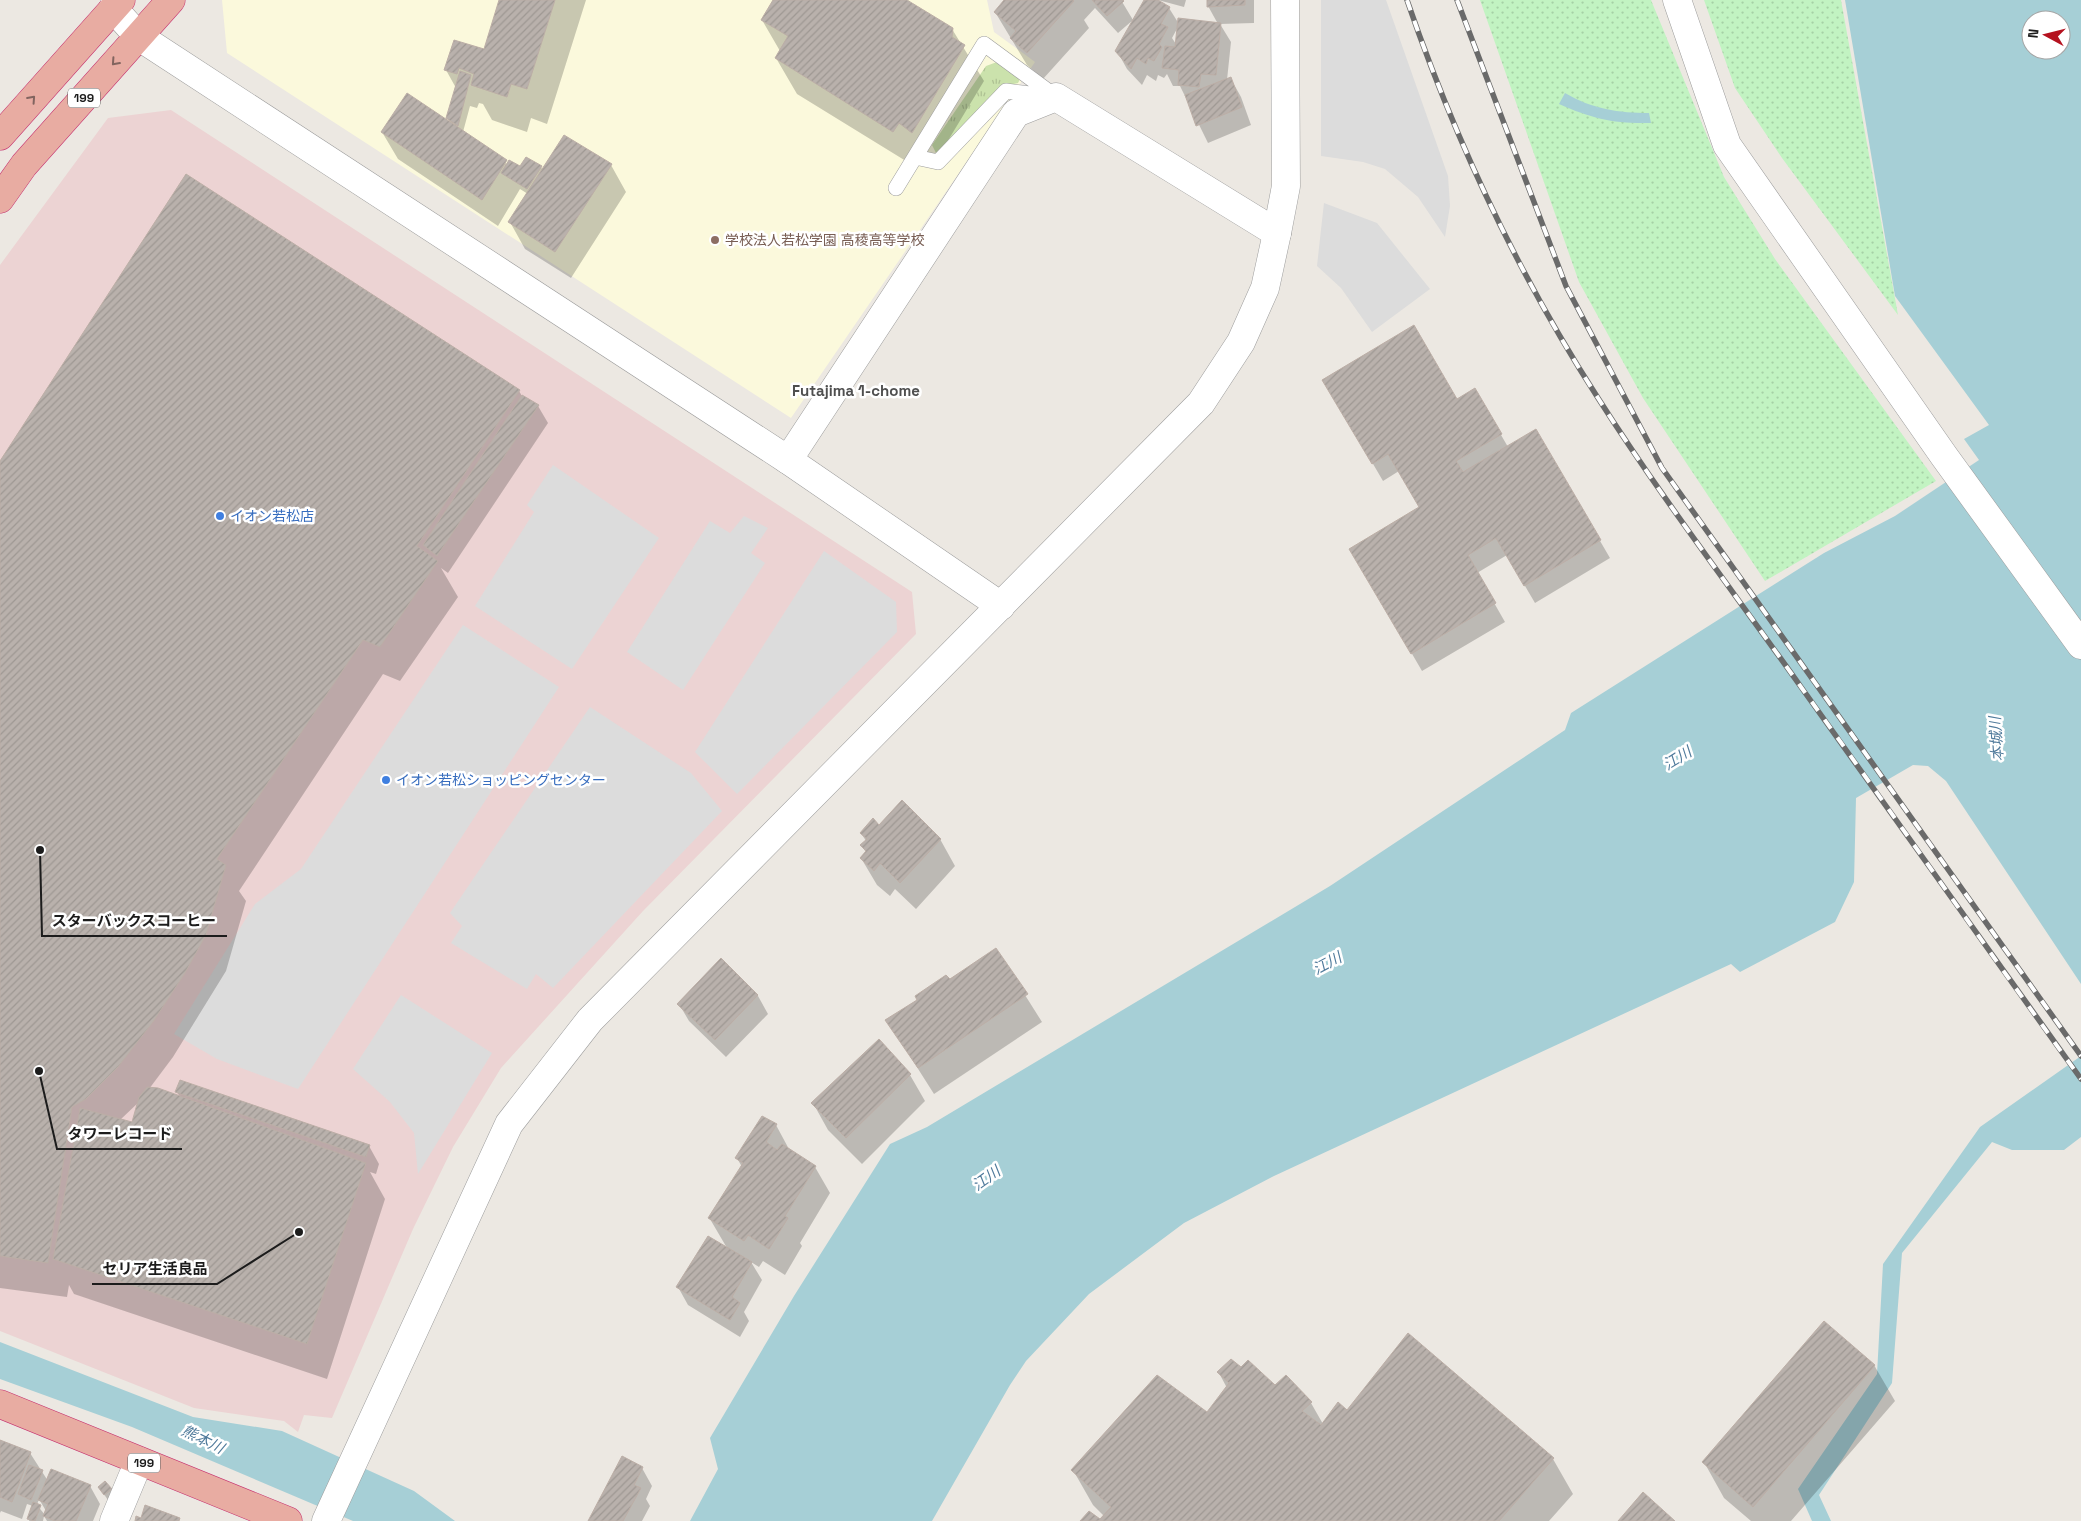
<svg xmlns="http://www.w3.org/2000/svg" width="2081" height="1521" font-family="'Space Grotesk','Noto Sans JP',sans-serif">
<defs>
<pattern id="grass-tufts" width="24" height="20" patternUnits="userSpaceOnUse" patternTransform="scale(1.25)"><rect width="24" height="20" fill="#cbe2ac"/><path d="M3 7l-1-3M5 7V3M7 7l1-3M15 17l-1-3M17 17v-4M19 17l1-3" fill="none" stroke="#aec193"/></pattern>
<pattern id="park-dots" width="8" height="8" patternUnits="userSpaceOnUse" patternTransform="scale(1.25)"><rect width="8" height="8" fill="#c2f3c2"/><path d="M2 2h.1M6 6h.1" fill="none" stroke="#a6d0a6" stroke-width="1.8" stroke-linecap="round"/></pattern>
<pattern id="building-hatch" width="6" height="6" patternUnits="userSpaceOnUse" patternTransform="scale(1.25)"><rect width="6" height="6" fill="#b9b1ac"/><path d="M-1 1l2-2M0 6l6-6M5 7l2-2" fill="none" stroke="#9e9893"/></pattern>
</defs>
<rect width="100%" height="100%" fill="#ece8e2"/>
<path fill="#ecd3d3" d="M 171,110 L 912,592 L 916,634 L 643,911 L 501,1068 L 453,1147 L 413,1229 L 332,1418 L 304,1415 L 298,1432 L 284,1421 L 194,1408 L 0,1331 L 0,265 L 108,118 Z"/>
<path fill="#fbf9dc" d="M 222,0 L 987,0 L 994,32 L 1035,62 L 791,418 L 227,53 Z"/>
<path fill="url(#grass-tufts)" d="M 997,62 L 1021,77 L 1018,83 L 1002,87 L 936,153 L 932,145 L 986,66 Z"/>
<path fill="url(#park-dots)" d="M 1480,0 L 1651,0 L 1724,177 L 1775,259 L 1936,481 L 1765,581 L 1643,398 L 1579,282 Z
M 1704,0 L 1841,0 L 1898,315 L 1782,158 L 1735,88 Z"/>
<path fill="#dcdcdc" d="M 1321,0 L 1386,0 L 1448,176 L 1450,206 L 1445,237 L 1418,197 L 1385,169 L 1363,162 L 1321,156 Z
M 1324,203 L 1377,223 L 1430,289 L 1372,332 L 1341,288 L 1317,266 Z
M 553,465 L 659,538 L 572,669 L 475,606 L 534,512 L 527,505 Z
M 744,516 L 768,528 L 751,553 L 765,563 L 683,690 L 627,652 L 710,521 L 730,533 Z
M 824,551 L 896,602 L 897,632 L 737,794 L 695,752 Z
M 463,625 L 559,687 L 298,1089 L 217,1059 L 174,1034 L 255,904 L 301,869 Z
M 590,707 L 691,773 L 722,811 L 553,988 L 536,974 L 527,989 L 451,943 L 462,926 L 450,913 Z
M 401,995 L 492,1053 L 418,1174 L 414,1133 L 390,1102 L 353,1069 Z"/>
<path fill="#a6cfd6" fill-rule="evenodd" d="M 1845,0 L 2081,0 L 2081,984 L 1946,781 L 1928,766 L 1913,765 L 1856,798 L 1854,882 L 1835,922 L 1740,972 L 1731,964 L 1274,1176 L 1184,1223 L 1089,1294 L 1026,1361 L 1010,1385 L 932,1521 L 690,1521 L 718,1469 L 710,1438 L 794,1296 L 890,1144 L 927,1127 L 1330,886 L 1565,730 L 1571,713 L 1824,553 L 1895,516 L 1979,460 L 1964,439 L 1989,425 L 1895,296 ZM 2031,20 L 2061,20 L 2061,50 L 2031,50 Z
M 1565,93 C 1592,109 1619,113 1649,113 L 1651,123 C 1615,124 1593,119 1559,104 Z
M 2081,1056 L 2081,1137 L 2064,1150 L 2012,1150 L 1992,1142 L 1902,1253 L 1892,1383 L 1819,1495 L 1831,1521 L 1812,1521 L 1798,1489 L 1877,1374 L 1883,1264 L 1980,1127 Z
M 0,1342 L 193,1417 L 282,1431 L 414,1491 L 455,1521 L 353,1521 L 132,1427 L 0,1379 Z"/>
<path fill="#0003" fill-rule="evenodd" d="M 500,0 L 586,0 L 547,124 L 531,118 L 527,132 L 492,120 L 483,104 L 479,103 L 477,108 L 470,106 L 463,132 L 508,165 L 521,168 L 541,167 L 543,170 L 611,165 L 626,192 L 571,278 L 525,249 L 510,222 L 528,194 L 520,189 L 498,226 L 398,159 L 382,132 L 451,124 L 447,118 L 456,88 L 446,70 L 484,51 Z
M 774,0 L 905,0 L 952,29 L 984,81 L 932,167 L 919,157 L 914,166 L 797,94 L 776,58 L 780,51 L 762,20 Z
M 1006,0 L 1121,0 L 1133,20 L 1118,33 L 1095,8 L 1084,20 L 1089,28 L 1043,79 L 1027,65 L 995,12 Z
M 1145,0 L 1186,0 L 1184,7 L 1158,0 L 1169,8 L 1179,24 L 1218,24 L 1208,6 L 1208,0 L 1254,0 L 1254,23 L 1220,24 L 1231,42 L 1227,80 L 1231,79 L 1241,97 L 1251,125 L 1208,143 L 1180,86 L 1173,86 L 1167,74 L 1164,78 L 1158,75 L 1156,81 L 1147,75 L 1142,85 L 1127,69 L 1117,51 ZM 1178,27 L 1176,44 L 1172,38 Z
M 1324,380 L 1457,401 L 1475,390 L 1508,447 L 1536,431 L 1610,558 L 1535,603 L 1507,555 L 1477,573 L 1505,622 L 1422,671 L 1351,549 L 1421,508 L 1399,471 L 1383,481 Z
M 519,391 L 522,396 L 538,406 L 548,423 L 448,573 L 441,568 L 458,597 L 400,681 L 383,674 L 239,891 L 246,901 L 226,971 L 173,1057 L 149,1089 L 180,1097 L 177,1092 L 369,1146 L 379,1164 L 376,1174 L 370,1172 L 385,1199 L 327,1379 L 74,1294 L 69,1285 L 67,1297 L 0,1288 L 0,464 ZM 139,1102 L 133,1124 L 120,1120 Z
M 879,826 L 940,839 L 955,866 L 916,909 L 895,889 L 890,896 L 877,885 L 861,858 L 866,853 L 862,845 L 866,841 L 861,833 Z
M 996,949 L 1042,1022 L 934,1094 L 887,1020 Z
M 721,960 L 758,996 L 768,1014 L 726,1057 L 689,1021 L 679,1004 Z
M 910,1075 L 925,1101 L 862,1164 L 828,1130 L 813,1103 Z
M 776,1125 L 790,1151 L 815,1167 L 830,1193 L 800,1243 L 802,1246 L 785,1275 L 763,1261 L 759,1267 L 751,1262 L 762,1280 L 744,1312 L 749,1321 L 740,1337 L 688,1305 L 678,1287 L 727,1248 L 710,1219 L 742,1167 L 737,1158 Z
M 1874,1365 L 1895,1401 L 1791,1521 L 1751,1521 L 1724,1498 L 1704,1462 Z
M 1241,1369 L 1311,1403 L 1323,1424 L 1348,1412 L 1553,1459 L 1573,1494 L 1549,1521 L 1081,1521 L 1100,1520 L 1104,1516 L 1093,1505 L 1073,1470 L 1207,1414 L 1227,1388 L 1219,1373 Z
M 0,1441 L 30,1453 L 48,1481 L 90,1486 L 100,1504 L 93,1521 L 47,1521 L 44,1516 L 43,1521 L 29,1521 L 33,1506 L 27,1504 L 22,1519 L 1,1511 L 0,1513 ZM 39,1499 L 46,1511 L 45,1515 L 37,1505 Z
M 642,1468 L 652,1486 L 646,1499 L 650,1506 L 642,1521 L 589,1521 Z
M 99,1487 L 111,1490 L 116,1498 L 110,1503 Z"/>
<path fill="url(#building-hatch)" stroke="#bcaea6" d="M 499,0 L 555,0 L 527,89 L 511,84 L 507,97 L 471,85 L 474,74 L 459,68 L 457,74 L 444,70 L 454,40 L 484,49 Z
M 773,0 L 907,0 L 953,28 L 952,37 L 965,45 L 912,133 L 899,123 L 893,132 L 775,58 L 788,36 L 761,20 Z
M 1004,0 L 1073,0 L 1074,1 L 1027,53 L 1010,38 L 1016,31 L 994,12 Z
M 1092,0 L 1123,0 L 1124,1 L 1107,16 Z
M 1144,0 L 1158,0 L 1170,7 L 1161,24 L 1168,27 L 1159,44 L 1162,47 L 1154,61 L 1148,58 L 1146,64 L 1137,58 L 1131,69 L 1115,51 Z
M 1207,0 L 1245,0 L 1245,5 L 1207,7 Z
M 1178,18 L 1221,23 L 1216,75 L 1201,74 L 1199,87 L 1178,85 L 1179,70 L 1162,68 L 1165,46 L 1175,47 Z
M 460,71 L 471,75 L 458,126 L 446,118 Z
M 1231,77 L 1242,107 L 1196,126 L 1185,95 Z
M 407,93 L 507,160 L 482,200 L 381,132 Z
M 564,135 L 612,164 L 555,252 L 508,222 Z
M 526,157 L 542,166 L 527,189 L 501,173 L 509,160 L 520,166 Z
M 186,174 L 520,390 L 417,546 L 438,561 L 380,647 L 363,640 L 217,859 L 226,865 L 206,935 L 185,973 L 153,1022 L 118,1067 L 86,1099 L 72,1107 L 48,1263 L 0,1256 L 0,461 Z
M 1414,325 L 1457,399 L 1475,388 L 1502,434 L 1456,461 L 1463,472 L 1536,429 L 1601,540 L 1524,586 L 1496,538 L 1468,555 L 1496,603 L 1411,654 L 1349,549 L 1419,507 L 1388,454 L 1372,464 L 1322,380 Z
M 522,395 L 539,405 L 437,556 L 423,545 Z
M 902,800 L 941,839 L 900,883 L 880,863 L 874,871 L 860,858 L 866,851 L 860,845 L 867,839 L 860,833 L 873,818 L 879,825 Z
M 996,948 L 1028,994 L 918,1068 L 885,1020 L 917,1000 L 915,996 L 946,975 L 950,979 Z
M 721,958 L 758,995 L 715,1040 L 677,1004 Z
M 879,1039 L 911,1074 L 846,1138 L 811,1103 Z
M 180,1080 L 370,1145 L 366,1157 L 175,1092 Z
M 147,1087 L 158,1088 L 366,1163 L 307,1344 L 53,1259 L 80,1108 L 132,1122 L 139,1097 Z
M 762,1116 L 777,1124 L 766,1142 L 777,1150 L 782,1144 L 816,1166 L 785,1216 L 788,1218 L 769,1249 L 748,1235 L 744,1241 L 708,1218 L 743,1163 L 735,1158 Z
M 708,1236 L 752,1262 L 732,1297 L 740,1303 L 730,1320 L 676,1287 Z
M 1824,1321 L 1875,1365 L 1753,1507 L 1702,1462 Z
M 1408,1333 L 1554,1458 L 1499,1521 L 1080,1521 L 1089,1511 L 1100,1519 L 1111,1507 L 1071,1470 L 1157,1375 L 1207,1412 L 1229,1383 L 1217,1372 L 1231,1359 L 1241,1367 L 1248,1360 L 1275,1385 L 1286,1375 L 1312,1402 L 1302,1411 L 1321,1425 L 1338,1402 L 1347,1410 Z
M 0,1440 L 31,1452 L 12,1502 L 0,1497 Z
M 622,1456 L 643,1467 L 634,1485 L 641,1488 L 623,1521 L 588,1521 Z
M 29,1465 L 43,1470 L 31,1500 L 18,1494 Z
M 51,1469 L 91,1485 L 76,1521 L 55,1521 L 43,1516 L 48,1504 L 38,1500 Z
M 105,1481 L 112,1489 L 104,1495 L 98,1487 Z
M 1643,1492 L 1675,1521 L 1618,1521 Z
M 33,1502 L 41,1505 L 35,1521 L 27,1519 Z
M 145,1505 L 180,1518 L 179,1521 L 135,1521 L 136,1516 L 141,1518 Z"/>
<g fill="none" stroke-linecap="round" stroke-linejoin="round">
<defs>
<path id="service" d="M 915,157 L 938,162 L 1006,91 L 1047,96
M 896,188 L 984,44 L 1056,97"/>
<path id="minor" d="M 788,460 L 1016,113 L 1056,97 L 1277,233 L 1286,186 L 1285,0
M 114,1521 L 139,1461"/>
<path id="tertiary" d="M 1677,0 L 1727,145 L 1944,456 L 2081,645
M 113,8 L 138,36 L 788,460 L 1001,606
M 326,1521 L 509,1124 L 590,1020 L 1201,403 L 1241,342 L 1265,288 L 1277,233"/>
<path id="trunk" d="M 0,136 L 121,0
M 0,199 L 24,165 L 171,0
M 0,1404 L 288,1521"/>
</defs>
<use href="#service" stroke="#9d9d9d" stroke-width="16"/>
<use href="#minor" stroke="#9d9d9d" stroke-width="29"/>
<use href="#tertiary" stroke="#9d9d9d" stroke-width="29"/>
<use href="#trunk" stroke="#c63471" stroke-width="29"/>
<use href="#service" stroke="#fff" stroke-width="15"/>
<use href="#minor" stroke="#fff" stroke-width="28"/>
<use href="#tertiary" stroke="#fff" stroke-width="28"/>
<use href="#trunk" stroke="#e8aca2" stroke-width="28"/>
<defs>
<path id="rail" d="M 1407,0 C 1455,140 1518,274 1598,398 C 1661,497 1733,591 1801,687 C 1895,817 1987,949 2081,1079
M 1457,0 L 1566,286 L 1662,468 L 2081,1056"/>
</defs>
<use href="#rail" stroke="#6a6a6a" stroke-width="5.5"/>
<use href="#rail" stroke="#fff" stroke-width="4" stroke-dasharray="11" stroke-linecap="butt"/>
</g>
<defs><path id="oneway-chevron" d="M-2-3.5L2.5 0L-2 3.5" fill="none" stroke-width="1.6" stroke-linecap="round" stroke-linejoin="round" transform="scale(1.25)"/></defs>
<g stroke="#82645f">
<use href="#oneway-chevron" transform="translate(115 62) rotate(132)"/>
<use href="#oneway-chevron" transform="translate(32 99) rotate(-48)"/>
</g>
<circle fill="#8d6e63" stroke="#fff" stroke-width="2" cx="715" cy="240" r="5"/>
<g fill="#3f7fe0" stroke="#fff" stroke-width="2">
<circle cx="220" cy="516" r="5"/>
<circle cx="386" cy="780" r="5"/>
</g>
<g text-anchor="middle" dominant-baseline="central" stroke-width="5" stroke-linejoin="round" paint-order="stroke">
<g fill="#fff" stroke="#606060" stroke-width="1">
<rect x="68" y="88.5" width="32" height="19" rx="4"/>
<rect x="128" y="1453.5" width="32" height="19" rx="4"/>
</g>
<g font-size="12" font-weight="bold" fill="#1c1c1c">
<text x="84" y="98">199</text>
<text x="144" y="1463">199</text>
</g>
<g font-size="14" fill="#785e54" stroke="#fff" text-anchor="start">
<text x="725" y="240">学校法人若松学園 高稜高等学校</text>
</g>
<g font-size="14" fill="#366cbe" stroke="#fff" text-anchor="start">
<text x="230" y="516">イオン若松店</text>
<text x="396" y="780">イオン若松ショッピングセンター</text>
</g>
<g font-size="15" font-weight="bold" fill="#4f4f4f" stroke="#fff">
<text x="856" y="390">Futajima 1-chome</text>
</g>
<g font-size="15" font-style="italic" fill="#4f7a9b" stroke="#fff">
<text transform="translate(1996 739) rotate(-94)">本城川</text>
<text transform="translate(1677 758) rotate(-32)">江川</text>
<text transform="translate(1327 963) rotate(-28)">江川</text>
<text transform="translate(986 1178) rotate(-36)">江川</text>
<text transform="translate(203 1439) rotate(26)">熊本川</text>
</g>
</g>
<path fill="none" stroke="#1c1c1c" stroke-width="2" d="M40 850L42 936H227M39 1071L57 1149H182M299 1232L217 1284H92"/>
<g fill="#1c1c1c" stroke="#fff" stroke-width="2">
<circle cx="40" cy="850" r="5"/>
<circle cx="39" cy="1071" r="5"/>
<circle cx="299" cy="1232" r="5"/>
</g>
<g font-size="15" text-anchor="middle" font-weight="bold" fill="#1c1c1c" stroke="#fff" stroke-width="5" stroke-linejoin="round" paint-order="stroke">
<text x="134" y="926">スターバックスコーヒー</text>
<text x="120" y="1139">タワーレコード</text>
<text x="155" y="1274">セリア生活良品</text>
</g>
<g transform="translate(2046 35) rotate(277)"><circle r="24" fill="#ffffff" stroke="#a4a4a4"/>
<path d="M0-4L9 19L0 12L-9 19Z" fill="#b5121f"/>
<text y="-8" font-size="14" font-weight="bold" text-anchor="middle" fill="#1c1c1c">N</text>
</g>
</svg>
